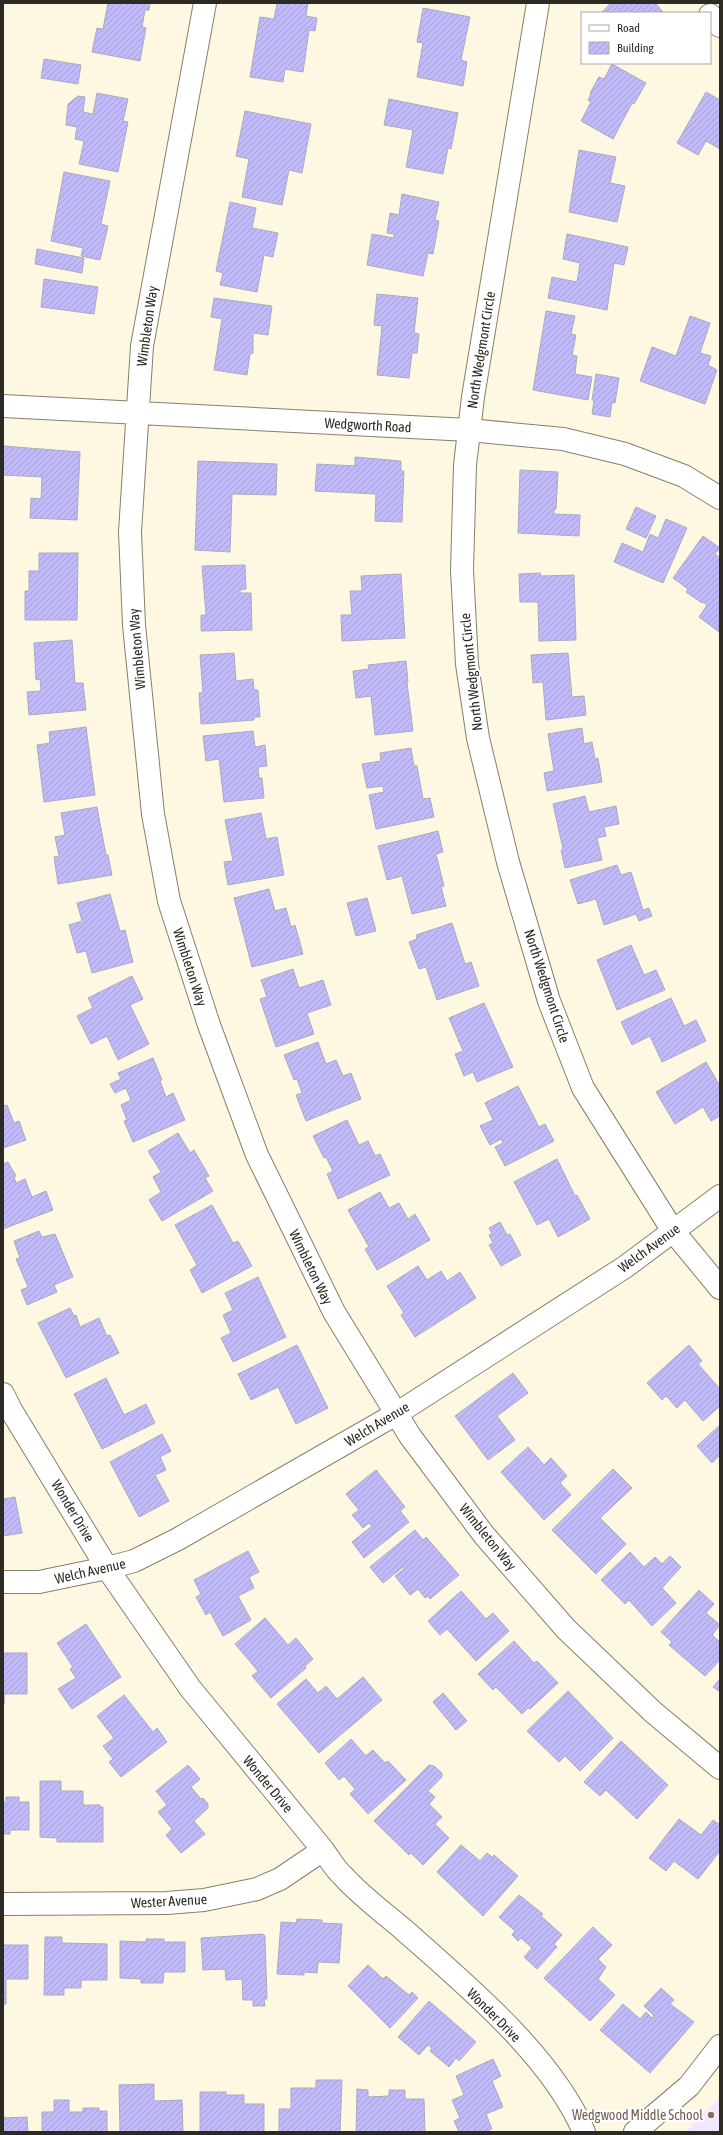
<svg xmlns="http://www.w3.org/2000/svg" width="723" height="2135" font-family="'Asap Condensed',sans-serif">
<defs>
<pattern id="building-hatch" width="6" height="6" patternUnits="userSpaceOnUse"><rect width="6" height="6" fill="#c1baf9"/><path d="M-1 1l2-2M0 6l6-6M5 7l2-2" fill="none" stroke="#a6a0d5"/></pattern>
</defs>
<rect width="100%" height="100%" fill="#fef8e3"/>
<path fill="#f3e9fe" d="M 720,2095 L 720,2132 L 685,2132 L 718,2099 Z"/>
<path fill="url(#building-hatch)" stroke="#acaabe" d="M 108,3 L 150,3 L 149,10 L 145,10 L 142,27 L 146,28 L 140,61 L 92,52 L 97,28 L 103,29 Z
M 277,3 L 308,3 L 306,16 L 317,18 L 315,31 L 309,30 L 303,72 L 285,69 L 283,82 L 250,77 L 260,17 L 274,19 Z
M 611,3 L 655,3 L 664,13 L 601,13 Z
M 423,8 L 470,17 L 461,60 L 467,62 L 463,86 L 417,77 L 423,43 L 417,42 Z
M 44,59 L 81,65 L 78,84 L 41,78 Z
M 612,64 L 646,83 L 634,104 L 632,103 L 613,139 L 581,121 L 591,102 L 588,100 L 591,94 L 590,93 L 599,77 L 604,79 Z
M 706,92 L 720,100 L 720,149 L 706,141 L 698,155 L 677,143 Z
M 97,93 L 128,99 L 123,121 L 128,122 L 118,172 L 79,164 L 84,141 L 75,139 L 77,127 L 66,125 L 68,104 L 78,96 L 85,97 L 83,112 L 93,114 Z
M 389,99 L 458,113 L 451,149 L 448,148 L 443,174 L 406,167 L 413,130 L 384,125 Z
M 245,111 L 311,124 L 302,173 L 289,170 L 282,205 L 242,197 L 249,159 L 236,156 Z
M 579,150 L 616,157 L 610,183 L 625,186 L 617,222 L 569,212 Z
M 64,172 L 110,181 L 101,224 L 108,226 L 100,260 L 81,256 L 83,248 L 51,241 Z
M 402,194 L 439,202 L 435,220 L 439,221 L 433,254 L 428,253 L 423,276 L 367,265 L 372,234 L 394,238 L 394,234 L 387,233 L 390,213 L 399,215 Z
M 230,202 L 256,208 L 252,228 L 278,233 L 273,257 L 264,255 L 257,292 L 220,285 L 223,273 L 216,271 Z
M 567,234 L 628,247 L 624,265 L 614,263 L 607,310 L 548,298 L 552,277 L 577,282 L 580,263 L 563,259 Z
M 37,249 L 84,258 L 82,273 L 35,264 Z
M 44,279 L 98,287 L 94,314 L 41,307 Z
M 377,294 L 418,298 L 414,333 L 419,334 L 417,353 L 412,353 L 409,378 L 377,375 L 382,326 L 374,325 Z
M 214,298 L 272,306 L 268,335 L 253,333 L 253,353 L 250,354 L 247,375 L 214,370 L 222,319 L 211,317 Z
M 546,311 L 575,316 L 571,334 L 576,335 L 572,355 L 577,356 L 575,374 L 592,377 L 588,400 L 533,390 Z
M 690,316 L 710,323 L 700,353 L 711,356 L 708,365 L 717,370 L 705,404 L 640,381 L 652,347 L 676,356 Z
M 596,374 L 619,378 L 615,403 L 612,402 L 610,417 L 592,414 L 594,400 L 592,400 Z
M 3,446 L 80,452 L 77,520 L 30,518 L 31,498 L 41,499 L 42,477 L 3,475 Z
M 355,457 L 401,461 L 401,471 L 404,471 L 402,522 L 375,521 L 376,494 L 315,491 L 317,464 L 355,466 Z
M 198,461 L 277,464 L 276,495 L 232,494 L 230,552 L 195,550 Z
M 520,470 L 558,472 L 556,509 L 554,509 L 554,514 L 580,515 L 579,536 L 518,533 Z
M 636,507 L 656,516 L 646,538 L 626,529 Z
M 666,519 L 687,528 L 663,583 L 614,562 L 622,543 L 643,552 L 650,534 L 658,538 Z
M 703,536 L 720,548 L 715,554 L 720,558 L 719,632 L 699,617 L 707,605 L 703,602 L 702,603 L 686,592 L 688,589 L 673,578 Z
M 39,553 L 78,553 L 77,620 L 25,620 L 25,591 L 29,591 L 29,571 L 39,571 Z
M 245,565 L 246,589 L 240,590 L 240,593 L 251,593 L 252,630 L 201,631 L 201,615 L 206,615 L 202,566 Z
M 540,573 L 541,576 L 574,575 L 576,640 L 539,641 L 538,602 L 520,602 L 519,574 Z
M 401,574 L 405,638 L 342,641 L 341,615 L 352,615 L 350,591 L 362,591 L 361,576 Z
M 72,640 L 75,683 L 83,683 L 86,710 L 29,715 L 27,692 L 41,691 L 40,679 L 36,680 L 34,643 Z
M 234,653 L 236,681 L 253,679 L 254,690 L 258,690 L 260,717 L 254,717 L 254,720 L 201,724 L 199,693 L 203,693 L 200,655 Z
M 568,653 L 572,697 L 584,696 L 586,715 L 546,720 L 543,682 L 533,683 L 531,655 Z
M 406,661 L 408,682 L 407,683 L 413,731 L 375,735 L 371,696 L 356,698 L 353,671 L 369,669 L 368,665 Z
M 86,727 L 95,795 L 44,802 L 37,745 L 50,743 L 49,732 Z
M 582,728 L 584,744 L 592,742 L 595,759 L 598,758 L 602,782 L 547,791 L 544,773 L 554,771 L 548,734 Z
M 253,731 L 255,747 L 265,745 L 267,766 L 258,767 L 259,778 L 262,778 L 264,798 L 224,802 L 219,759 L 206,761 L 203,736 Z
M 411,748 L 414,766 L 417,766 L 423,799 L 430,798 L 434,817 L 376,829 L 369,795 L 384,792 L 383,786 L 367,788 L 362,764 L 381,761 L 380,753 Z
M 585,796 L 589,812 L 616,806 L 619,824 L 604,827 L 606,836 L 597,838 L 602,860 L 565,868 L 561,850 L 563,849 L 553,804 Z
M 97,807 L 106,855 L 108,855 L 112,875 L 58,884 L 54,857 L 59,856 L 55,837 L 65,835 L 61,813 Z
M 261,813 L 266,839 L 277,837 L 284,875 L 228,885 L 224,862 L 233,861 L 225,820 Z
M 438,831 L 443,852 L 436,854 L 444,886 L 441,887 L 446,906 L 412,914 L 402,876 L 387,880 L 378,846 Z
M 617,865 L 621,875 L 631,872 L 643,910 L 649,908 L 652,916 L 639,921 L 636,914 L 604,925 L 596,899 L 578,904 L 570,880 Z
M 269,889 L 275,911 L 286,908 L 291,927 L 295,925 L 303,954 L 252,967 L 234,898 Z
M 110,894 L 120,931 L 125,930 L 133,962 L 92,973 L 86,951 L 77,953 L 69,925 L 82,921 L 77,903 Z
M 367,898 L 376,931 L 356,936 L 347,903 Z
M 452,923 L 465,964 L 471,962 L 479,986 L 437,1000 L 426,967 L 419,969 L 409,942 L 417,939 L 416,935 Z
M 631,945 L 644,975 L 656,970 L 665,990 L 617,1010 L 597,960 Z
M 293,969 L 299,988 L 323,980 L 331,1005 L 307,1013 L 314,1034 L 276,1047 L 260,999 L 267,997 L 261,980 Z
M 132,976 L 143,999 L 130,1005 L 149,1044 L 118,1060 L 107,1036 L 91,1044 L 77,1016 L 93,1008 L 88,998 Z
M 671,998 L 684,1026 L 696,1020 L 706,1041 L 662,1062 L 650,1036 L 632,1045 L 621,1022 Z
M 484,1003 L 513,1067 L 477,1082 L 473,1072 L 464,1076 L 455,1054 L 463,1051 L 449,1018 Z
M 318,1042 L 326,1064 L 336,1060 L 343,1076 L 351,1073 L 361,1099 L 306,1121 L 296,1095 L 302,1093 L 297,1079 L 294,1080 L 284,1055 Z
M 153,1058 L 162,1080 L 160,1081 L 166,1097 L 173,1093 L 185,1120 L 133,1142 L 124,1121 L 127,1120 L 121,1105 L 131,1100 L 126,1088 L 115,1093 L 110,1084 L 121,1079 L 118,1073 Z
M 706,1062 L 720,1086 L 720,1116 L 711,1121 L 703,1107 L 675,1124 L 656,1092 Z
M 518,1086 L 539,1127 L 545,1124 L 554,1141 L 505,1166 L 495,1147 L 503,1143 L 501,1139 L 490,1145 L 480,1126 L 493,1120 L 485,1103 Z
M 7,1105 L 14,1123 L 19,1121 L 26,1140 L 3,1148 L 3,1106 Z
M 347,1120 L 359,1145 L 368,1141 L 375,1156 L 380,1154 L 390,1175 L 338,1199 L 327,1174 L 333,1171 L 326,1157 L 324,1158 L 313,1136 Z
M 178,1133 L 190,1153 L 194,1150 L 209,1176 L 205,1178 L 213,1191 L 162,1221 L 149,1200 L 161,1192 L 153,1177 L 161,1172 L 148,1151 Z
M 557,1159 L 575,1196 L 577,1195 L 590,1219 L 558,1237 L 549,1219 L 537,1225 L 514,1182 Z
M 8,1162 L 16,1176 L 14,1177 L 16,1183 L 25,1179 L 32,1197 L 46,1191 L 53,1210 L 3,1229 L 3,1164 Z
M 380,1192 L 389,1208 L 399,1203 L 408,1219 L 415,1214 L 430,1240 L 377,1270 L 365,1249 L 369,1247 L 348,1210 Z
M 212,1205 L 233,1243 L 238,1241 L 252,1266 L 202,1293 L 190,1270 L 197,1265 L 175,1225 Z
M 500,1222 L 507,1235 L 510,1234 L 521,1255 L 501,1266 L 489,1245 L 493,1243 L 489,1235 L 492,1234 L 489,1228 Z
M 39,1231 L 42,1237 L 55,1234 L 73,1277 L 54,1285 L 57,1292 L 27,1305 L 21,1290 L 28,1287 L 16,1259 L 20,1258 L 14,1241 Z
M 418,1266 L 427,1280 L 441,1271 L 447,1281 L 460,1272 L 476,1298 L 415,1337 L 401,1315 L 404,1313 L 387,1286 Z
M 258,1277 L 286,1337 L 233,1362 L 221,1338 L 231,1333 L 223,1315 L 233,1310 L 225,1293 Z
M 70,1308 L 74,1316 L 76,1315 L 80,1327 L 99,1318 L 107,1336 L 110,1335 L 119,1353 L 66,1378 L 38,1323 Z
M 297,1345 L 328,1408 L 296,1424 L 278,1387 L 251,1400 L 238,1374 Z
M 689,1345 L 702,1361 L 698,1364 L 720,1389 L 720,1406 L 703,1421 L 685,1400 L 677,1408 L 666,1396 L 662,1400 L 647,1383 Z
M 513,1373 L 528,1393 L 497,1416 L 515,1440 L 488,1460 L 455,1416 Z
M 106,1378 L 124,1415 L 146,1404 L 155,1423 L 102,1449 L 74,1394 Z
M 720,1425 L 720,1455 L 712,1463 L 697,1446 Z
M 162,1434 L 171,1451 L 160,1457 L 166,1470 L 155,1475 L 169,1501 L 139,1517 L 110,1462 Z
M 528,1447 L 544,1465 L 551,1458 L 567,1476 L 560,1483 L 571,1495 L 544,1520 L 501,1472 Z
M 613,1469 L 632,1488 L 600,1518 L 626,1544 L 596,1574 L 552,1530 Z
M 376,1470 L 405,1507 L 400,1511 L 409,1522 L 364,1558 L 352,1542 L 372,1526 L 369,1523 L 363,1528 L 352,1515 L 359,1510 L 346,1494 Z
M 15,1497 L 22,1533 L 3,1536 L 3,1499 Z
M 415,1530 L 423,1540 L 426,1537 L 459,1575 L 430,1599 L 428,1596 L 425,1598 L 418,1589 L 410,1595 L 395,1576 L 404,1569 L 403,1567 L 383,1583 L 370,1567 Z
M 248,1551 L 259,1572 L 249,1577 L 254,1588 L 238,1596 L 251,1620 L 223,1636 L 210,1612 L 206,1615 L 196,1597 L 201,1594 L 194,1580 Z
M 630,1552 L 644,1567 L 655,1557 L 662,1564 L 670,1556 L 681,1567 L 662,1588 L 676,1603 L 652,1626 L 629,1600 L 625,1604 L 601,1580 Z
M 699,1590 L 714,1604 L 706,1613 L 720,1625 L 712,1635 L 720,1642 L 720,1660 L 705,1676 L 669,1645 L 672,1642 L 661,1632 Z
M 461,1591 L 486,1619 L 493,1613 L 509,1631 L 476,1661 L 447,1629 L 440,1635 L 428,1621 Z
M 265,1618 L 288,1645 L 296,1638 L 313,1659 L 305,1666 L 306,1668 L 271,1698 L 252,1676 L 258,1671 L 235,1644 Z
M 86,1624 L 121,1677 L 72,1709 L 58,1689 L 76,1678 L 70,1669 L 73,1667 L 57,1643 Z
M 514,1641 L 534,1663 L 537,1661 L 558,1683 L 530,1709 L 528,1708 L 522,1714 L 496,1687 L 493,1690 L 478,1674 Z
M 3,1653 L 27,1653 L 27,1694 L 4,1694 L 4,1704 Z
M 363,1677 L 382,1700 L 319,1753 L 277,1704 L 306,1679 L 318,1693 L 326,1686 L 337,1699 Z
M 720,1679 L 720,1692 L 713,1687 Z
M 568,1691 L 613,1738 L 580,1771 L 565,1756 L 559,1762 L 527,1731 Z
M 443,1693 L 467,1721 L 456,1730 L 433,1702 Z
M 124,1695 L 153,1732 L 157,1728 L 167,1742 L 121,1777 L 109,1762 L 113,1759 L 103,1746 L 114,1738 L 97,1716 Z
M 351,1739 L 366,1756 L 373,1750 L 385,1763 L 388,1761 L 406,1780 L 368,1814 L 350,1794 L 355,1789 L 344,1776 L 339,1780 L 325,1763 Z
M 621,1741 L 668,1785 L 637,1819 L 606,1790 L 600,1796 L 584,1782 Z
M 188,1765 L 200,1779 L 191,1787 L 201,1799 L 203,1798 L 208,1804 L 208,1808 L 194,1821 L 205,1834 L 181,1853 L 166,1835 L 172,1829 L 158,1812 L 167,1805 L 156,1791 Z
M 429,1765 L 434,1766 L 442,1773 L 442,1777 L 428,1791 L 435,1797 L 429,1804 L 442,1817 L 435,1824 L 449,1838 L 423,1865 L 411,1853 L 409,1855 L 374,1821 Z
M 40,1781 L 61,1781 L 61,1791 L 83,1791 L 83,1805 L 100,1805 L 100,1807 L 103,1807 L 103,1842 L 57,1842 L 57,1838 L 40,1837 Z
M 6,1797 L 19,1797 L 19,1802 L 29,1802 L 29,1830 L 10,1830 L 10,1834 L 3,1834 L 3,1802 L 6,1802 Z
M 679,1819 L 701,1835 L 713,1820 L 720,1825 L 720,1851 L 698,1879 L 674,1861 L 666,1871 L 649,1858 Z
M 461,1845 L 480,1861 L 487,1853 L 492,1857 L 494,1855 L 518,1876 L 483,1916 L 437,1872 Z
M 519,1895 L 543,1914 L 541,1916 L 562,1935 L 554,1944 L 557,1947 L 537,1969 L 524,1957 L 532,1948 L 521,1938 L 518,1941 L 512,1935 L 515,1931 L 499,1917 Z
M 297,1919 L 322,1920 L 322,1923 L 342,1924 L 339,1963 L 318,1962 L 317,1973 L 304,1972 L 304,1975 L 277,1974 L 281,1922 L 296,1923 Z
M 593,1927 L 612,1945 L 598,1959 L 606,1967 L 598,1979 L 615,1995 L 590,2021 L 544,1978 Z
M 263,1934 L 265,1936 L 267,1999 L 264,1999 L 265,2006 L 253,2006 L 253,2000 L 243,2000 L 242,1979 L 226,1980 L 225,1969 L 203,1970 L 201,1938 Z
M 45,1937 L 62,1937 L 62,1943 L 107,1944 L 107,1980 L 81,1980 L 81,1988 L 64,1988 L 64,1995 L 44,1995 Z
M 146,1939 L 164,1939 L 164,1942 L 185,1942 L 185,1972 L 164,1972 L 163,1983 L 141,1983 L 141,1979 L 120,1978 L 120,1941 L 146,1942 Z
M 3,1945 L 28,1945 L 28,1979 L 6,1979 L 6,2004 L 3,2004 Z
M 368,1965 L 383,1979 L 386,1976 L 409,1995 L 412,1992 L 418,1998 L 390,2028 L 348,1986 Z
M 661,1988 L 674,2000 L 670,2004 L 694,2022 L 650,2073 L 600,2030 L 623,2004 L 640,2019 L 646,2012 L 652,2018 L 654,2016 L 644,2006 Z
M 429,2001 L 476,2042 L 459,2061 L 456,2058 L 449,2067 L 430,2051 L 432,2048 L 428,2045 L 419,2055 L 398,2037 Z
M 493,2059 L 501,2076 L 492,2081 L 503,2107 L 486,2114 L 492,2129 L 485,2132 L 459,2132 L 454,2121 L 460,2118 L 452,2100 L 464,2095 L 456,2076 Z
M 316,2080 L 342,2080 L 340,2132 L 279,2132 L 279,2109 L 291,2109 L 291,2088 L 316,2088 Z
M 154,2084 L 154,2101 L 182,2100 L 183,2132 L 120,2132 L 119,2085 Z
M 357,2089 L 368,2090 L 368,2097 L 389,2096 L 389,2090 L 405,2090 L 405,2099 L 424,2099 L 425,2132 L 356,2132 Z
M 200,2092 L 226,2092 L 226,2095 L 244,2095 L 244,2104 L 264,2104 L 264,2132 L 200,2132 Z
M 54,2100 L 69,2100 L 69,2112 L 83,2112 L 83,2108 L 99,2108 L 99,2111 L 107,2111 L 107,2132 L 42,2132 L 42,2112 L 54,2112 Z
M 3,2110 L 4,2118 L 27,2117 L 28,2132 L 3,2132 Z"/>
<g fill="none" stroke-linecap="round" stroke-linejoin="round">
<defs>
<path id="street" d="M 205,3 L 142,346 L 130,532 L 134,625 L 153,814 L 169,901 L 209,1025 L 257,1155 L 334,1312 L 410,1436 L 484,1535 L 566,1629 L 653,1712 L 720,1768
M 710,15 L 720,26
M 3,406 L 469,430 L 563,439 L 625,454 L 684,476 L 720,498
M 3,1394 L 11,1410 L 107,1568 L 190,1688 L 323,1850 C 329,1858 335,1869 343,1876 C 361,1896 384,1913 404,1930 C 466,1985 552,2056 584,2132
M 3,1904 L 167,1903 L 204,1900 L 257,1889 L 280,1879 L 323,1850
M 635,2132 L 689,2086 L 720,2046"/>
<path id="secondary" d="M 538,3 L 473,397 L 465,465 L 462,570 L 467,664 L 478,738 L 508,862 L 549,1001 L 583,1088 L 673,1231 L 720,1288
M 3,1582 L 39,1582 L 107,1568 L 134,1561 L 178,1539 L 396,1414 L 625,1267 L 720,1196"/>
</defs>
<use href="#street" stroke="#85806c" stroke-width="24"/>
<use href="#secondary" stroke="#85806c" stroke-width="24"/>
<use href="#street" stroke="#fff" stroke-width="22"/>
<use href="#secondary" stroke="#fff" stroke-width="22"/>
</g>
<circle fill="#8d6e63" stroke="#fff" stroke-width="1.5" cx="711" cy="2115" r="4"/>
<g text-anchor="middle" dominant-baseline="central" stroke-width="4" stroke-linejoin="round" paint-order="stroke">
<g font-size="14" fill="#2c2a22" stroke="#fff">
<text transform="translate(147 326) rotate(-82)">Wimbleton Way</text>
<text transform="translate(481 350) rotate(-81)">North Wedgmont Circle</text>
<text transform="translate(368 425) rotate(3)">Wedgworth Road</text>
<text transform="translate(137 649) rotate(-95)">Wimbleton Way</text>
<text transform="translate(471 672) rotate(-96)">North Wedgmont Circle</text>
<text transform="translate(190 967) rotate(72)">Wimbleton Way</text>
<text transform="translate(547 986) rotate(72)">North Wedgmont Circle</text>
<text transform="translate(649 1248) rotate(-36)">Welch Avenue</text>
<text transform="translate(311 1267) rotate(64)">Wimbleton Way</text>
<text transform="translate(377 1424) rotate(-31)">Welch Avenue</text>
<text transform="translate(73 1511) rotate(59)">Wonder Drive</text>
<text transform="translate(488 1537) rotate(51)">Wimbleton Way</text>
<text transform="translate(90 1571) rotate(-13)">Welch Avenue</text>
<text transform="translate(268 1784) rotate(50)">Wonder Drive</text>
<text transform="translate(169 1901) rotate(-3)">Wester Avenue</text>
<text transform="translate(494 2015) rotate(45)">Wonder Drive</text>
</g>
<g font-size="14" fill="#785e54" stroke="#fff" text-anchor="end">
<text x="703" y="2115">Wedgwood Middle School</text>
</g>
</g>
<rect width="723" height="2135" fill="none" stroke="#2c2a22" stroke-width="8"/>
<rect x="581" y="12" width="130" height="52" fill="#ffffff" stroke="#abaaa7"/>
<rect x="589" y="25" width="20" height="6" fill="#ffffff" stroke="#abaaa7"/>
<text x="617" y="32" font-size="12" fill="#2c2a22">Road</text>
<rect x="589" y="42" width="20" height="12" fill="url(#building-hatch)" stroke="#abaaa7"/>
<text x="617" y="52" font-size="12" fill="#2c2a22">Building</text>
</svg>
